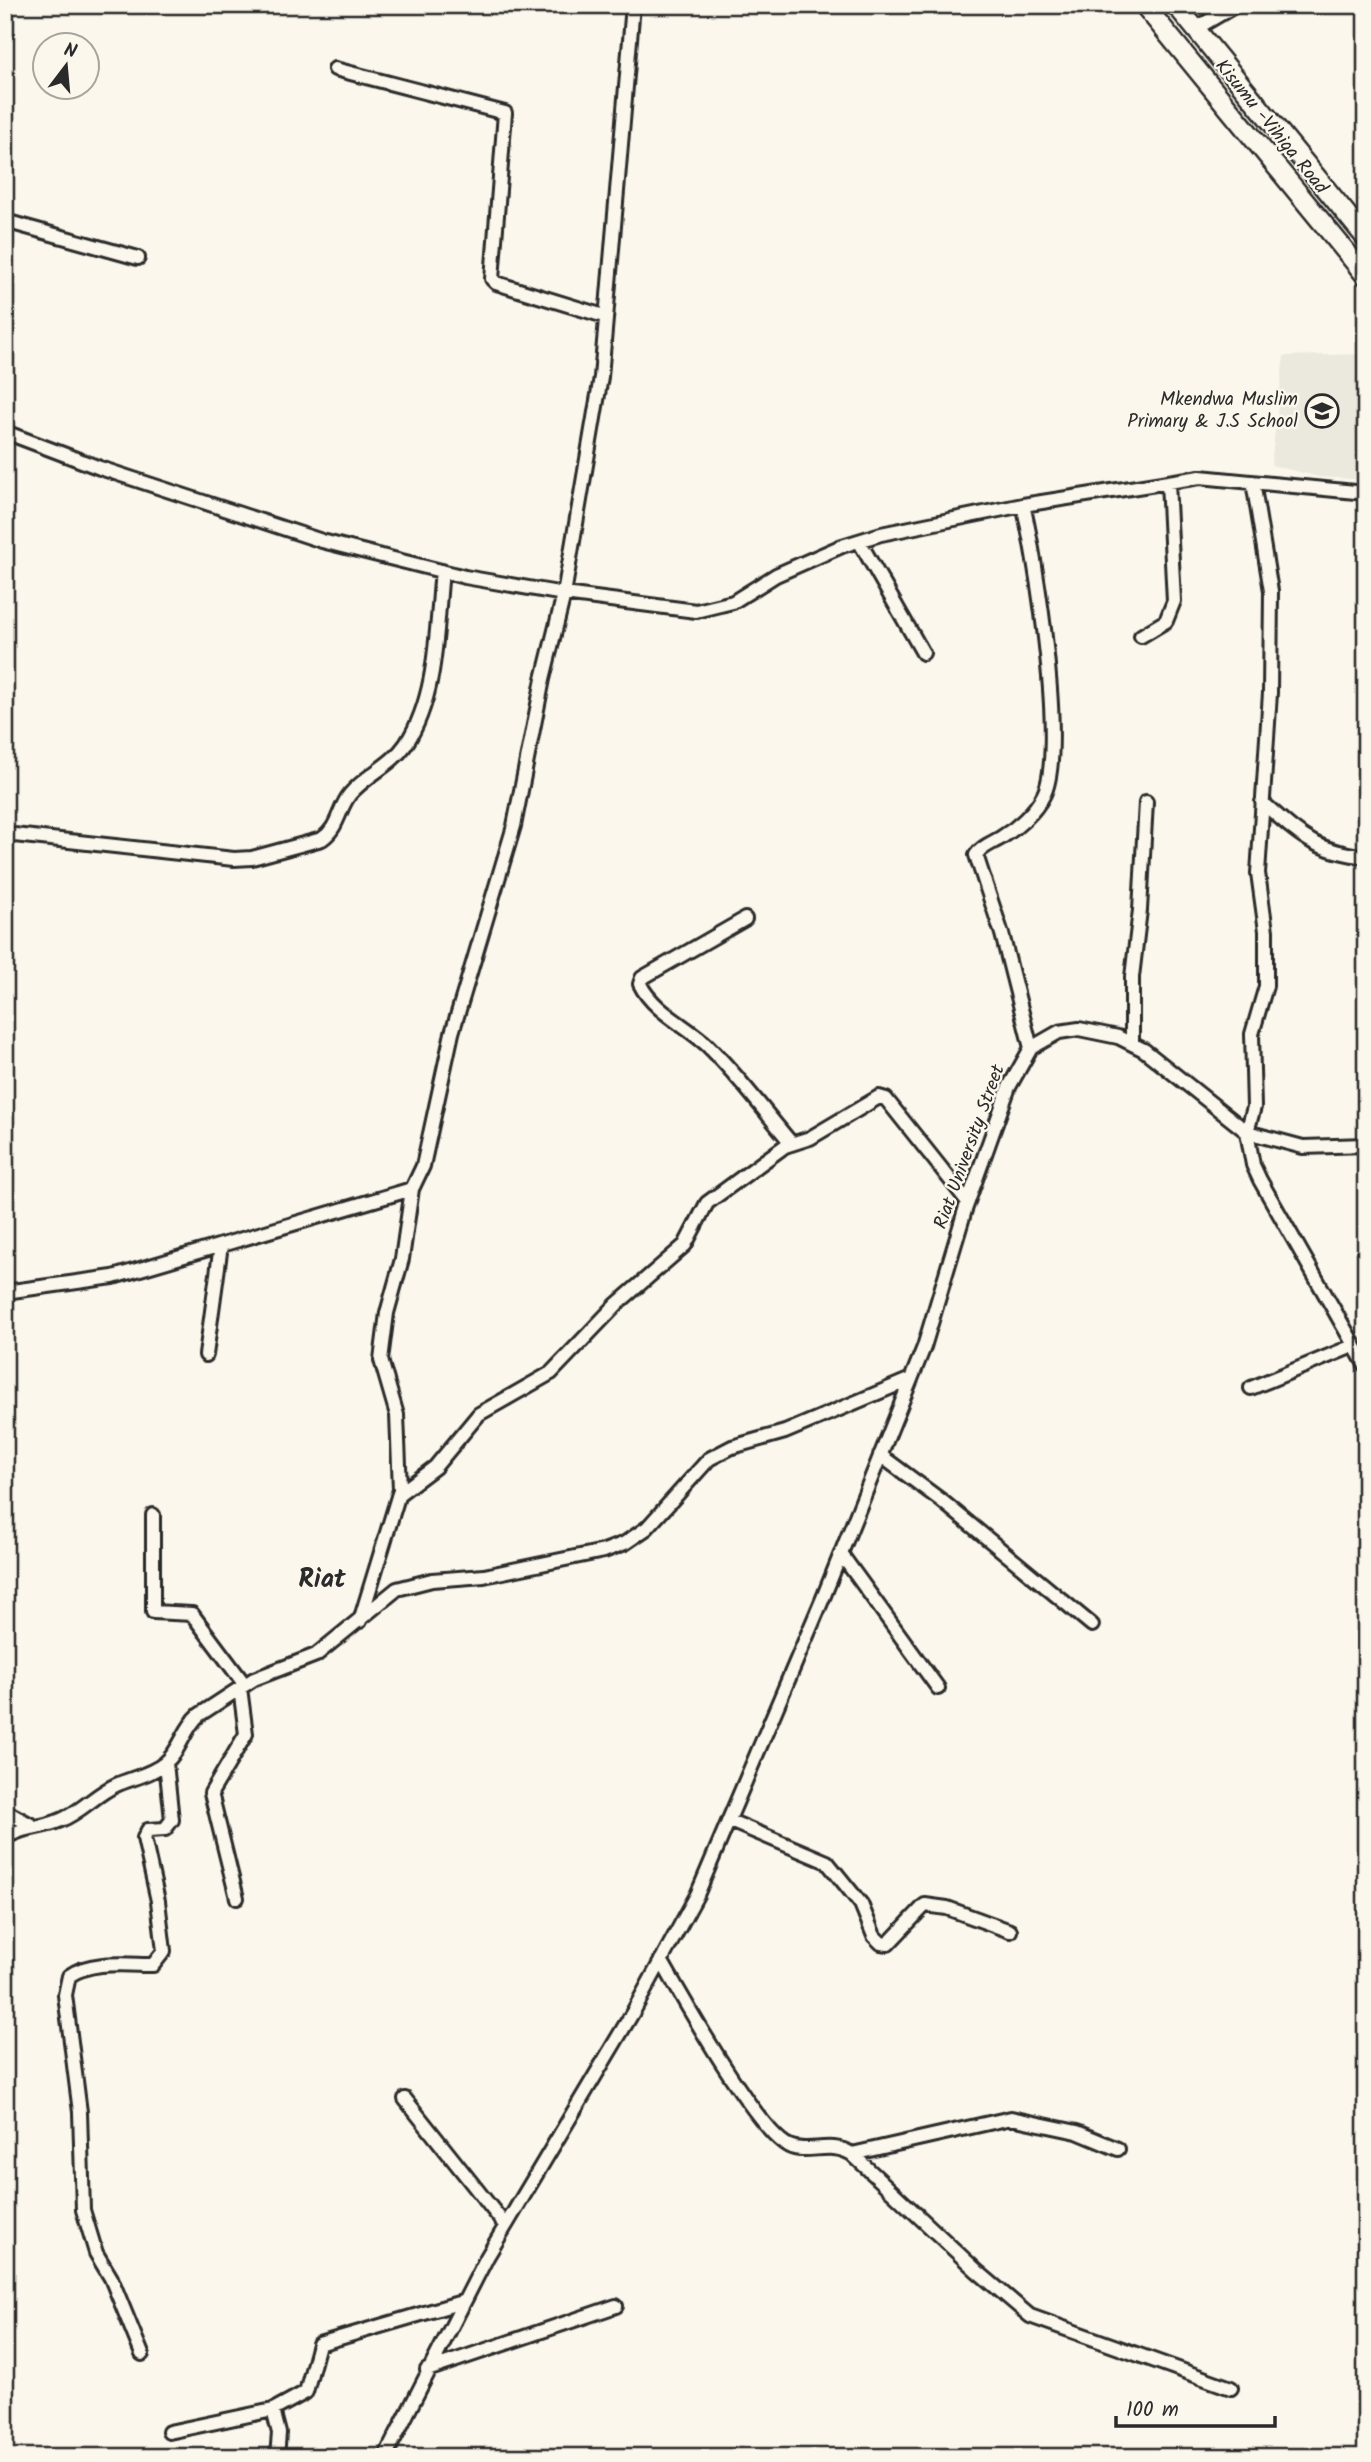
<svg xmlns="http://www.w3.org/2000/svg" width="1371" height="2462" font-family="Kalam,sans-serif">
<rect width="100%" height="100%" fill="#fbf7ec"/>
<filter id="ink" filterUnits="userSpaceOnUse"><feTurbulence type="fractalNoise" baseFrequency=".0143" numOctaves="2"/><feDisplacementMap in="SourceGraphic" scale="14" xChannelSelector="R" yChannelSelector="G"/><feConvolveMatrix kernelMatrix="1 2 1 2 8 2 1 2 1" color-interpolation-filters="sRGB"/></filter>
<g filter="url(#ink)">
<path fill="#ebe8de" d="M 1366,354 L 1366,480 L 1319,477 L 1271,465 L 1284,356 Z"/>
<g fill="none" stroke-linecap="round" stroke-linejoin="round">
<defs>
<path id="minor" d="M 1195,29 L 1236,5
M 335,69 L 505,113 L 492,279 L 496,283 L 604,316
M 5,221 L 138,258
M 5,432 L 100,468 L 322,541 L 465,577 L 564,594 L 696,611 L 733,602 L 776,575 L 842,546 L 881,534 L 1023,505 L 1200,477 L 1366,493
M 1253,482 L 1271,591 L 1270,693 L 1258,873 L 1266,931 L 1266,986 L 1252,1034 L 1254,1107 L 1247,1132 L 1253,1165 L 1260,1180 L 1366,1366
M 1023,505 C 1036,557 1067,754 1043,796 C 1035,812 1017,828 1002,837 C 993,843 982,846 976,855 L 1002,934 L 1031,1048
M 859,541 L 923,653
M 1141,636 L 1166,621 L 1174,601 L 1168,482
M 1262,802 C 1301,836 1312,850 1366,857
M 5,834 L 234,859 L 252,858 L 322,839 C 339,827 338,809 350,794 C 366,775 392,765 406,744 C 438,695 436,627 442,571
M 745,919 L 642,978 L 640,984 C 653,1011 687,1026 707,1045 C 738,1075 764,1111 792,1144
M 1132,1043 L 1132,977 L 1140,910 L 1146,802
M 5,1292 L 113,1277 L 412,1189
M 206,1355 L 221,1245
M 1251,1388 L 1353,1346
M 880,1455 L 942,1501 L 1092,1625
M 399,1494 L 435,1467 L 479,1414 L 551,1373 L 617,1304 L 685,1245 L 707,1203 L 785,1146 L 810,1138 L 879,1097 L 886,1099 L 968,1202
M 153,1515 L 153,1612 L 192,1614 L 245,1685
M 841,1554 L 938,1688
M 360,1621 L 400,1490 L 397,1415 L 381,1360 L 387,1313 L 402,1259 L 412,1189 L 423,1166 L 452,1033 L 514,826 L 543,679 L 564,594 L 601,377 L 633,5
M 5,1811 L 33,1826
M 730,1821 L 827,1862 L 861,1904 L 874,1936 L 881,1943 L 888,1944 L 925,1905 L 947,1908 L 1010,1931
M 5,1838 C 26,1825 41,1829 61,1820 C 81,1812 96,1794 116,1785 C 131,1778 151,1775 165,1763 C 181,1750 184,1728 199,1715 L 254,1679 L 316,1655 L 397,1589 L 432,1580 L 484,1576 L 604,1551 L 625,1543 L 647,1528 L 709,1459 L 732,1447 L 785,1432 L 911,1379
M 237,1898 L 211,1793 L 246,1734 L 240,1688
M 661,1960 C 682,1997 757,2131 789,2146 C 808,2155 830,2140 852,2154 L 977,2271 L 1030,2316 L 1231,2388
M 405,2099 L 505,2225
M 852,2154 L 1011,2118 L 1077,2132 L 1118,2149
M 142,2354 L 111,2278 L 96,2253 L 83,2210 L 80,2112 L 65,1995 L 69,1976 C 91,1960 127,1965 153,1965 L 164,1951 L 158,1901 L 144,1838 L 148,1830 L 165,1829 L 172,1820 L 166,1763
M 427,2370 L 616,2306
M 273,2410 L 279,2433 L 277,2457
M 169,2432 L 273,2410 L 306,2392 L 319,2344 L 462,2302
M 385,2457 L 487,2257 L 633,2012 L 697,1895 L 823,1598 L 924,1347 L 965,1210 L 1009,1087 L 1031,1048 L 1059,1032 L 1079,1029 L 1118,1037 L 1144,1050 L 1247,1132 L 1303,1147 L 1366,1145"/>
<path id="highway" d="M 1144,5 L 1366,276
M 1176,5 L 1366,238"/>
</defs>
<use href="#minor" stroke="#2b2b2b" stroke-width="18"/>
<use href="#highway" stroke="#2b2b2b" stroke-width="23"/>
<use href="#minor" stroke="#fbf7ec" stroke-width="12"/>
<use href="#highway" stroke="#fbf7ec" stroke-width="18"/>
</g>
</g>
<defs>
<symbol id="school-ring" viewBox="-11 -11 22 22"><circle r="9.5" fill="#fbf7ec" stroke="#2b2b2b" stroke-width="1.5"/><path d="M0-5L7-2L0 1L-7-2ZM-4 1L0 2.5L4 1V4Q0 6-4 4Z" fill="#2b2b2b"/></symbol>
</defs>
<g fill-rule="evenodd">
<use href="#school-ring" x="1303" y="392" width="38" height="38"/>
</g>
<g text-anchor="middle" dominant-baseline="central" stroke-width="5" stroke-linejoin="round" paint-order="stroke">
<g font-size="19" fill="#2b2b2b" stroke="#fbf7ec">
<text transform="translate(1271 127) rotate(51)">Kisumu -Vihiga Road</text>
<text transform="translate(970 1147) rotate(-70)">Riat University Street</text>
</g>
<g font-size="19" fill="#2b2b2b" stroke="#fbf7ec" text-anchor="end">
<text x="1298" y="400">Mkendwa Muslim<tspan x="1298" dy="22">Primary &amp; J.S School</tspan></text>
</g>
<g font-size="26" font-weight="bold" fill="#2b2b2b" stroke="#fbf7ec">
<text x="322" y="1580">Riat</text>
</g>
</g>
<rect width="1371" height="2462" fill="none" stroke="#fbf7ec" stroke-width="28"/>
<rect x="14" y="14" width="1343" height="2434" fill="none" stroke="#2b2b2b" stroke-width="2.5" filter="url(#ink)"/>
<g transform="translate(66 66) rotate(16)"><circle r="33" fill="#fbf7ec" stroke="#a8a59f" stroke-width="2"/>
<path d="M0-5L12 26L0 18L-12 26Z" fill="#2b2b2b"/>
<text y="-10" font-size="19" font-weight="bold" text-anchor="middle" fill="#2b2b2b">N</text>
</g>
<path d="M1116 2416v10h159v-10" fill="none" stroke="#2b2b2b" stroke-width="3.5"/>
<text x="1126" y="2416" font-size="21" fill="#2b2b2b" stroke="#fbf7ec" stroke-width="5" paint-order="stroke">100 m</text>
</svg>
